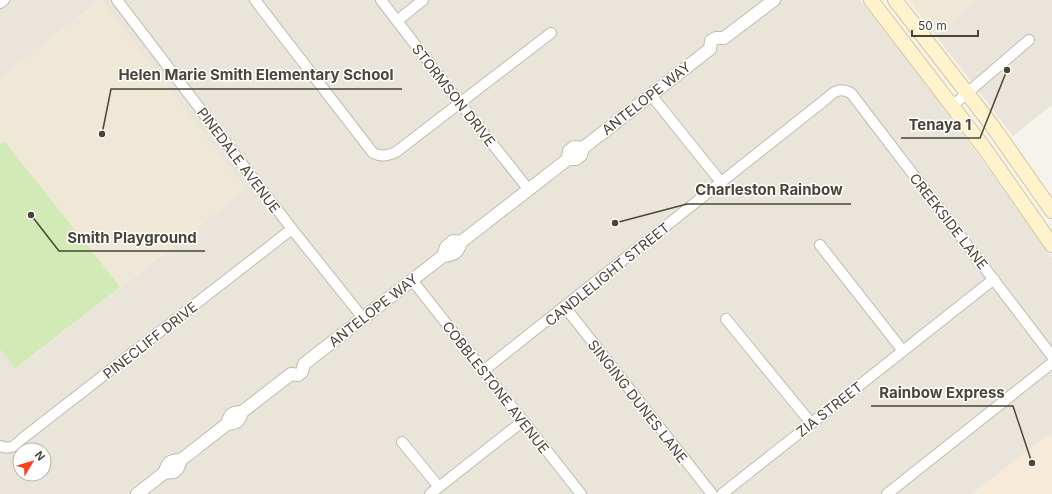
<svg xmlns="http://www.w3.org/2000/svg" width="1052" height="494" font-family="Inter,sans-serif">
<rect width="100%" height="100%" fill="#f6f3ec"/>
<path fill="#eae5da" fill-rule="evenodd" d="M 0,0 L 100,0 L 32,53 L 0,79 Z
M 101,0 L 861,0 L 947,111 L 1052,258 L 1052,432 L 972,494 L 0,494 L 0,349 L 16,369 L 246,189 ZM 20,450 L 44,450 L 44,474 L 20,474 Z
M 978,0 L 1052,0 L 1052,105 L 1013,136 L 935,35 Z"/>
<path fill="#f7ead8" d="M 1052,432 L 1052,494 L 972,494 Z"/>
<path fill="#efe8d6" d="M 101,0 L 246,189 L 15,369 L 0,349 L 0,79 L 32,53 Z
M 908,0 L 978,0 L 935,35 Z"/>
<path fill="#d2eab5" d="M 5,142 L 120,287 L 15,369 L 0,349 L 0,143 Z"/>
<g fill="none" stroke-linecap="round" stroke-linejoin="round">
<defs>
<path id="minor" d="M 117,0 L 292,229 L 363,318
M 255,0 L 373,153 C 382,157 387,156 396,152 L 551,33
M 381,0 L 460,103 L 529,190
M 0,3 L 4,0
M 397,21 L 423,0
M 651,95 L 721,182
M 952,106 L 1029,40
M 820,245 L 903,351
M 412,280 L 581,494
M 565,307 L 712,494
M 726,319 L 811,423
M 483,371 L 826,99 C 835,90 840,88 851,93 L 1052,356
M 402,442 L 439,487
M 0,446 C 11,450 15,446 23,438 L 292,229
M 430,494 L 523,421
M 722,494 L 994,279
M 887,494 L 1052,363"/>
<path id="tertiary" d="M 568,159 L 569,151 L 574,147 L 583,148
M 443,256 L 446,247 L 453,241 L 461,242
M 227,424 C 237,423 239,422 242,412
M 164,473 C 168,462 170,460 181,460
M 137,494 L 164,473 L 174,472 L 178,468 L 181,460 L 227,424 C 230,414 232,412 242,412 L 291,374 L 298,375 L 302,372 L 304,364 L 443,256 C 454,255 458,253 461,242 L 568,159 L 576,159 L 581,155 L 583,148 L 710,49 L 711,41 L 716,38 L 724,38 L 774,0"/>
<path id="secondary" d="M 871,0 L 985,149 L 1052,245
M 895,0 L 991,124 L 1052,211"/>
</defs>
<use href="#minor" stroke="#c2bbae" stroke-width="12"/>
<use href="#tertiary" stroke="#c2bbae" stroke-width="14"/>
<use href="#secondary" stroke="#d6c79b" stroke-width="16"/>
<use href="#minor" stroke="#fff" stroke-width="10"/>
<use href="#tertiary" stroke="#fff" stroke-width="12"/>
<use href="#secondary" stroke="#fff3cd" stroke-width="14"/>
</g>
<g text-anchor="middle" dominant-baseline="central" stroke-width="3" stroke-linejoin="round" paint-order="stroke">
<g font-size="14" fill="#4b4439" stroke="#fff">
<text transform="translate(454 95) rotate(52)">STORMSON DRIVE</text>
<text transform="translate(646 98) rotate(-38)">ANTELOPE WAY</text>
<text transform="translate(239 160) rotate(53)">PINEDALE AVENUE</text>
<text transform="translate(949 221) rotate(52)">CREEKSIDE LANE</text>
<text transform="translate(607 274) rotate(-39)">CANDLELIGHT STREET</text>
<text transform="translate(373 310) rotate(-38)">ANTELOPE WAY</text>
<text transform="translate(150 340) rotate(-38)">PINECLIFF DRIVE</text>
<text transform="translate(496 387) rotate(52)">COBBLESTONE AVENUE</text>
<text transform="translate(638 401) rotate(52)">SINGING DUNES LANE</text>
<text transform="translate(829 409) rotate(-38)">ZIA STREET</text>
</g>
</g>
<path fill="none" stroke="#4b4439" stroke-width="1.5" d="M102 134L111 89H402M1007 70L980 138H901M615 223L687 204H851M31 215L59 251H205M1032 463L1013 406H871"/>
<g fill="#4b4439" stroke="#fff" stroke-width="1.5">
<circle cx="102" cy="134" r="4"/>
<circle cx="1007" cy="70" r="4"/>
<circle cx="615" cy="223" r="4"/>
<circle cx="31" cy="215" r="4"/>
<circle cx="1032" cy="463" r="4"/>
</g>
<g font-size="15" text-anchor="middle" font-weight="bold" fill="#4b4439" stroke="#fff" stroke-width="3" stroke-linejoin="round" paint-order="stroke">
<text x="256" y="80">Helen Marie Smith Elementary School</text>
<text x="940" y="130">Tenaya 1</text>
<text x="769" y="195">Charleston Rainbow</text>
<text x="132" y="243">Smith Playground</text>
<text x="942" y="398">Rainbow Express</text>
</g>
<g transform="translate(32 462) rotate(52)"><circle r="19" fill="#ffffff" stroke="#b7b4b0"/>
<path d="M0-3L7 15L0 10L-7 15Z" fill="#fc3f1d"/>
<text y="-6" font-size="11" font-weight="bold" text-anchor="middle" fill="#4b4439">N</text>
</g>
<path d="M912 30v6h66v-6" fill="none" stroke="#4b4439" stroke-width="2"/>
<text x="918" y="30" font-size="12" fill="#4b4439" stroke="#ffffff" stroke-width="3" paint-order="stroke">50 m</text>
</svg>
